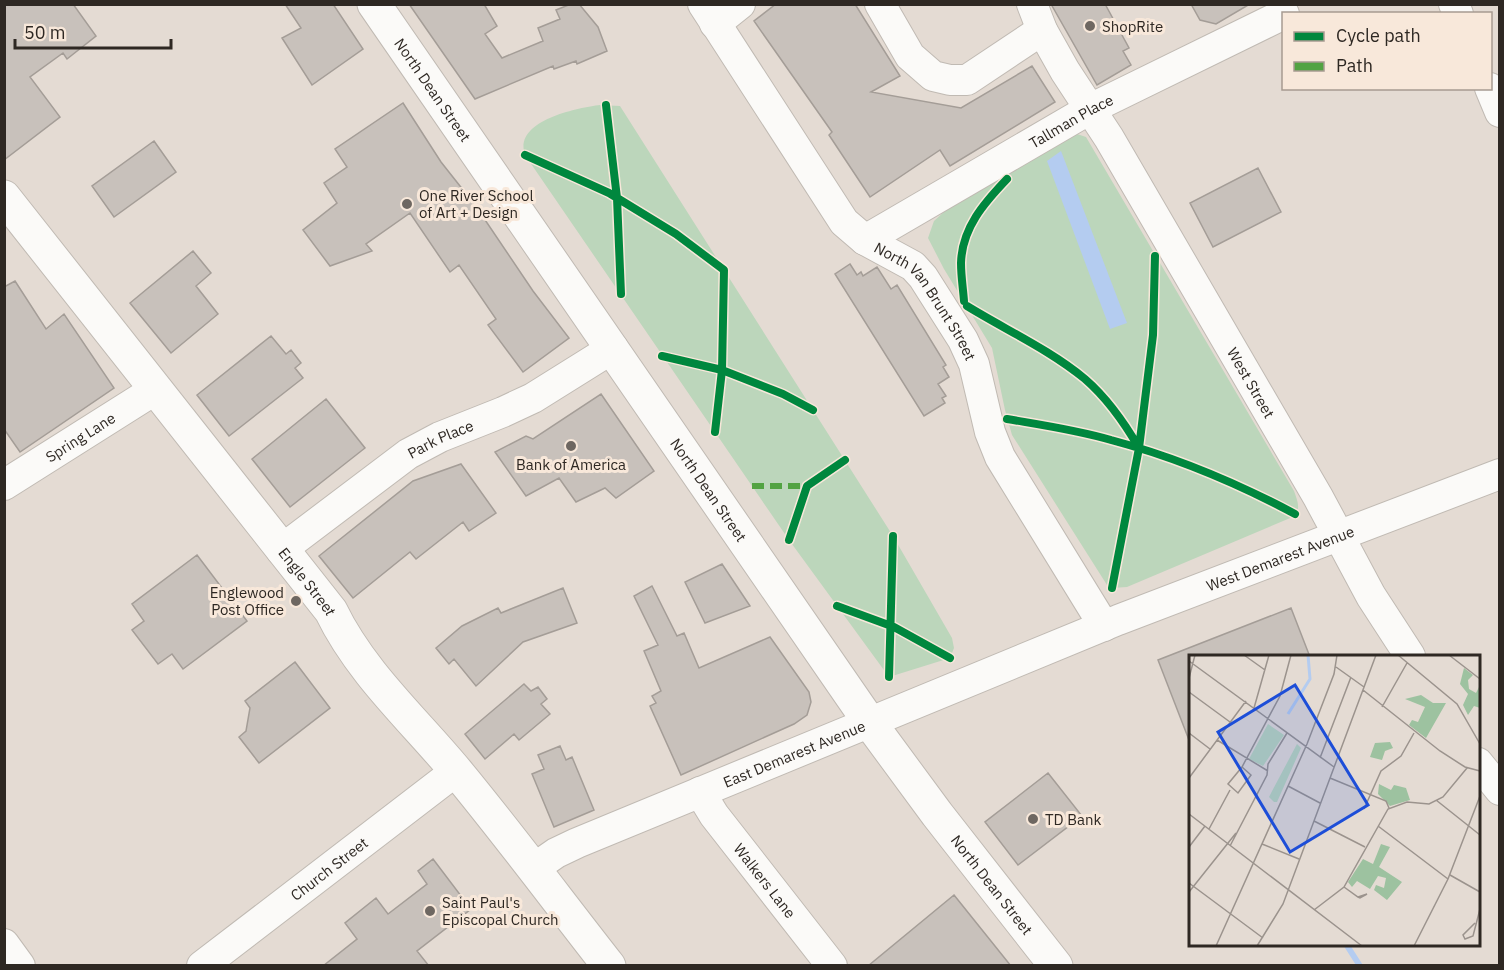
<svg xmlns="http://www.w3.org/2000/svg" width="1504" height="970" font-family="'IBM Plex Sans',sans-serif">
<rect width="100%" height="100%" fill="#e4dbd3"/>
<path fill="#bcd6bb" d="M 600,105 L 620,106 L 893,536 L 952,638 L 954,648 L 950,658 L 889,677 L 789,540 L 525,155 C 513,121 576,108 600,105 Z
M 1074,133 L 1086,137 L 1294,491 C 1297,500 1301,507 1295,516 L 1127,587 L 1112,588 L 1107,585 L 1012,435 L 1005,410 L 992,348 L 944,269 L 928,238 L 934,221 L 946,210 Z"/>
<path fill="#b4ccf0" d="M 1061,151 L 1127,323 L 1110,329 L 1047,161 Z"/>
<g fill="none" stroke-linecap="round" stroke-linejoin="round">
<path stroke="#b4ccf0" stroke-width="6" d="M 1346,944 L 1360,966"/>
</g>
<path fill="#c8c1bb" stroke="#a49d97" stroke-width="1.5" d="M 4,4 L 73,4 L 96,36 L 67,59 L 63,53 L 30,77 L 60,117 L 4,160 Z
M 285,4 L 333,4 L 363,49 L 312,85 L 282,38 L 301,28 Z
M 409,4 L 484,4 L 497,26 L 485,34 L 502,58 L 543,41 L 538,28 L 560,19 L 556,10 L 571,4 L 579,4 L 598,27 L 607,51 L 577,64 L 576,61 L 554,69 L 553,66 L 475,99 Z
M 776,4 L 855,4 L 900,76 L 871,92 L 961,108 L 1032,66 L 1055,102 L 950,166 L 940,150 L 870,197 L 829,135 L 832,132 L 754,21 Z
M 1051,4 L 1105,4 L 1129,48 L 1123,51 L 1131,65 L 1097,85 Z
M 1191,4 L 1250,4 L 1216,24 L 1200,20 Z
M 403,103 L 441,162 L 475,205 L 533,291 L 569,338 L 523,372 L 488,325 L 496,319 L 459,265 L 450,272 L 410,213 L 366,244 L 372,251 L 330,266 L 303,230 L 337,203 L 324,183 L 347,167 L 335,149 Z
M 154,141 L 176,172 L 114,217 L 92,186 Z
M 1258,168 L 1281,212 L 1213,247 L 1190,203 Z
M 193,251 L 211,273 L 196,286 L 218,314 L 171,353 L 130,303 Z
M 850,264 L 857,275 L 861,272 L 863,276 L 877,267 L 891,289 L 897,285 L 946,365 L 943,367 L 949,377 L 938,384 L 946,396 L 942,398 L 945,403 L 924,416 L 835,274 Z
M 15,281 L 46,329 L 64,314 L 114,388 L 20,452 L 4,429 L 4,287 Z
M 271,336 L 286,354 L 291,350 L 301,363 L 295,368 L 303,378 L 229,436 L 197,395 Z
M 601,394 L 654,471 L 616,498 L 605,488 L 576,502 L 559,478 L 526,496 L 495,452 L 526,436 L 533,439 Z
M 326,399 L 365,448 L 290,507 L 252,459 Z
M 461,464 L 496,513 L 469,531 L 463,522 L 416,559 L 410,552 L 353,598 L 319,556 L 413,481 Z
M 197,555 L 247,621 L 183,669 L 172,654 L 158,664 L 132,630 L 144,621 L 132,604 Z
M 722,564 L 750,606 L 705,623 L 685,582 Z
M 652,586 L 677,636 L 684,633 L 699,668 L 770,637 L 809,692 L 811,702 L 807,715 L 794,724 L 681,775 L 650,706 L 656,703 L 652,696 L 661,691 L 644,651 L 658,645 L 634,596 Z
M 563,588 L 577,623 L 523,642 L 476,686 L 454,659 L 449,664 L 436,648 L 462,626 L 498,608 L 501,613 Z
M 1291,608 L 1310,657 L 1191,657 L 1189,740 L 1158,660 Z
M 295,662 L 330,708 L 259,763 L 239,737 L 246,731 L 250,708 L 245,701 Z
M 524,684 L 531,691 L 538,687 L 547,699 L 541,704 L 550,714 L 519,740 L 514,734 L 485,759 L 465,734 Z
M 560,746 L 566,760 L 572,757 L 594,810 L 554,827 L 532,774 L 544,769 L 538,755 Z
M 1048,773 L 1082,816 L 1018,865 L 985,822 Z
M 433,859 L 471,909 L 417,951 L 429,966 L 323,966 L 357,939 L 345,923 L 376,898 L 388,914 L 427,884 L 418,871 Z
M 954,895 L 1011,966 L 868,966 Z"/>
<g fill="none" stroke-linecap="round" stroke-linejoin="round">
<defs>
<g id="minor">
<path id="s1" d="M 703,4 L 844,222 L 865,240 L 913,266 L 923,277 L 963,340 L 974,364 L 990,432 L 1000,457 L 1104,626"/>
<path d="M 880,4 L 910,56 L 933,76 L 950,80 L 967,80 L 1042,30"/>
<path id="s2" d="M 1032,4 L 1042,30 L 1065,71 L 1109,138 L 1318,497 L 1371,596 L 1410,656"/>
<path d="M 1454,4 L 1458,14"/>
<path d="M 715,24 L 740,4"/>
<path d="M 1490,88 L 1500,112"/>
<path id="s3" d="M 865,240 L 1090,109 L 1284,14"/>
<path id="s4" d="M 4,485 L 156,389"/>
<path id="s5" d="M 281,550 L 408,454 L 440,437 L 503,412 L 533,398 L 613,348"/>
<path d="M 1478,763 L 1500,790"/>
<path id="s6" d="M 700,792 L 714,815 L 832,966"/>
<path id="s7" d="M 533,869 L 556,853 L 577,843 L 1118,620 L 1500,474"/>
<path d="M 4,944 L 20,966"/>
<path id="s8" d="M 202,966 L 456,771"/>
</g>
<g id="major">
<path id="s9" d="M 374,4 L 870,723 L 937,814 L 1056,966"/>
<path id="s10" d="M 4,197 L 331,611 C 361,673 414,720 457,772 C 509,835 558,901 609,966"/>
</g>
</defs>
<use href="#minor" stroke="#c0bab3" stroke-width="32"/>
<use href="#major" stroke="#c0bab3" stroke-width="35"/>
<use href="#minor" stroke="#fbfaf8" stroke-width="30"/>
<use href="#major" stroke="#fbfaf8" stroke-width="33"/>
<path stroke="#52a342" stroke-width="6" stroke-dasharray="12 6" stroke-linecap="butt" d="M 752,486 L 807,486"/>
<defs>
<path id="cycleway" d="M 606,105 L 617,198 L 621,294
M 525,155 L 609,193 L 676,234 L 724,270 L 722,370 L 715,432
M 964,301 C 963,288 961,276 961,263 C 962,228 984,203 1007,179
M 967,306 C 1006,330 1050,350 1085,379 C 1108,399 1124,422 1139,448
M 662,356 L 722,370 L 783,394 L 813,410
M 1007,419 C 1042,425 1077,430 1111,440 C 1175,457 1237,483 1295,514
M 789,540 L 807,486 L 845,460
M 1112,588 L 1139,448 L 1153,335 L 1155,256
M 837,606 L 894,627 L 950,658
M 889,677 L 893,536"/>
</defs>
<use href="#cycleway" stroke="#f8e8da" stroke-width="11"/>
<use href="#cycleway" stroke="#00873e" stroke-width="8"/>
</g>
<g fill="#6e6761" stroke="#f8e8da" stroke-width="2">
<circle cx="1090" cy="26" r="6"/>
<circle cx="407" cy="204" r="6"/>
<circle cx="571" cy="446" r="6"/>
<circle cx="296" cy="601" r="6"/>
<circle cx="1033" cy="819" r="6"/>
<circle cx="430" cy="911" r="6"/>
</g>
<g text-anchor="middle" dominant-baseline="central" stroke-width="6" stroke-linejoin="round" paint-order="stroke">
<g font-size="15" fill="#2e2823" stroke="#f8e8da" text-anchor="start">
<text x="1102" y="26">ShopRite</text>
<text x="419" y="195">One River School<tspan x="419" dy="17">of Art + Design</tspan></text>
<text x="571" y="464" text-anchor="middle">Bank of America</text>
<text x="284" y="592" text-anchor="end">Englewood<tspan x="284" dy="17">Post Office</tspan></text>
<text x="1045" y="819">TD Bank</text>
<text x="442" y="902">Saint Paul's<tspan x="442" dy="17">Episcopal Church</tspan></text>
</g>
<g font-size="15" fill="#2e2823" stroke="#f8e8da">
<text stroke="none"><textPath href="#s9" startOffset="104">North Dean Street</textPath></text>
<text stroke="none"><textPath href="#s3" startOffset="238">Tallman Place</textPath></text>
<text stroke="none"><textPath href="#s1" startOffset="376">North Van Brunt Street</textPath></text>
<text stroke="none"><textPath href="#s2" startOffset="438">West Street</textPath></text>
<text stroke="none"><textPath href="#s4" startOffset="90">Spring Lane</textPath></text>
<text stroke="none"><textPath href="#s5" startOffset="195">Park Place</textPath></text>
<text stroke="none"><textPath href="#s9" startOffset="590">North Dean Street</textPath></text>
<text stroke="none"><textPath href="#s7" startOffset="810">West Demarest Avenue</textPath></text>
<text stroke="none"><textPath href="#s10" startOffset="490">Engle Street</textPath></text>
<text stroke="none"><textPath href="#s7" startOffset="286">East Demarest Avenue</textPath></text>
<text stroke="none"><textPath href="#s8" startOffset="160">Church Street</textPath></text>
<text stroke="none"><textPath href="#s6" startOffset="110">Walkers Lane</textPath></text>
<text stroke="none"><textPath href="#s9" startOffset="1076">North Dean Street</textPath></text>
</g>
</g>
<g transform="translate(1189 655)">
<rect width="291" height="291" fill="#e4dbd3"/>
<path d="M 79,69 L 95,80 L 74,111 L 60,104 ZM 108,89 L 112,93 L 88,147 L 85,147 L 80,142 Z" fill="#bcd6bb"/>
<path d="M 275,13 L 284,20 L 279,25 L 280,34 L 287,38 L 291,30 L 291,53 L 285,51 L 279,60 L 274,50 L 279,39 L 271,29 ZM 232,40 L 244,48 L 257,48 L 237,83 L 220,70 L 223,65 L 229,67 L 236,52 L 216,44 ZM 201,87 L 204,93 L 196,96 L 193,105 L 181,102 L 186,88 ZM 190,129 L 202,135 L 205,130 L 217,133 L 221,145 L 201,151 L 189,139 ZM 192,189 L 201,192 L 190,212 L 213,227 L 198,245 L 185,235 L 187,230 L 195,233 L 197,223 L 189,221 L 181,234 L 168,226 L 163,232 L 159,227 L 174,204 L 184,209 Z" fill="#9dc2a0"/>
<path fill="none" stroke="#b4ccf0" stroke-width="3" d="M 99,59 L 121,24 L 119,0"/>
<path fill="none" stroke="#9b938d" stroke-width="1.5" d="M 55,0 L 76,15M 209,0 L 268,49 L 291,89M 260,0 L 291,24M 0,6 L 145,112M 147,12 L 175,32M 0,23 L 6,0M 174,35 L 251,96 L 276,112 L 291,116M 0,37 L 41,67M 193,52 L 218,8M 65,53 L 80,0M 0,78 L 21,94M 28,85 L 79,116M 131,103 L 162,22M 53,112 L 62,120 L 49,138 L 39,129 L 53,112 L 91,41 L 102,0M 0,123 L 57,46M 141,123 L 197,146 L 200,153M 99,131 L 131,148M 247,145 L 291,180M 175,154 L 192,116 L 212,101 L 225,78M 0,159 L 173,291M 125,166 L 176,192M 189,171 L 259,224M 20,174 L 41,135M 73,189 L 110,204M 41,191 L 78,120 L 79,109 L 98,78M 0,192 L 16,171M 261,220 L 291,237M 0,228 L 74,283M 155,232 L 169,242 L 171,243 L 178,239 L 169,242M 0,237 L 47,178M 125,255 L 155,232 L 199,154 L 218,147 L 240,149 L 254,142 L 278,113M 286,268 L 274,280 L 276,284 L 284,281 L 291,254M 27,291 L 118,89 L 145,19 L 148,0M 68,291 L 94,249 L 187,0M 225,291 L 259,224 L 291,141"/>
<path fill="#1d4ed8" fill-opacity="0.15" stroke="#1d4ed8" stroke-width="3" d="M 106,30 L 179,150 L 101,197 L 29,77 Z"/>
<rect width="291" height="291" fill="none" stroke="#2e2823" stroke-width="3"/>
</g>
<rect width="1504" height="970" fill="none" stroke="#2e2823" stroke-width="12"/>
<rect x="1282" y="12" width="210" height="78" fill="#f8e8da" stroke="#a79b91" stroke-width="1.5"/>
<rect x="1294" y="32" width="30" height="9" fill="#00873e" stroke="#a79b91" stroke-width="1.5"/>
<text x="1336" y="42" font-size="18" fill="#2e2823">Cycle path</text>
<rect x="1294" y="62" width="30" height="9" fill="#52a342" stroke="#a79b91" stroke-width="1.5"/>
<text x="1336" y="72" font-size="18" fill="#2e2823">Path</text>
<path d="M15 39v9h156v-9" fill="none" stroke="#2e2823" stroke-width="3"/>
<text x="24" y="39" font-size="18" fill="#2e2823" stroke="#f8e8da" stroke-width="4.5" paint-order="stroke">50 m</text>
</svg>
